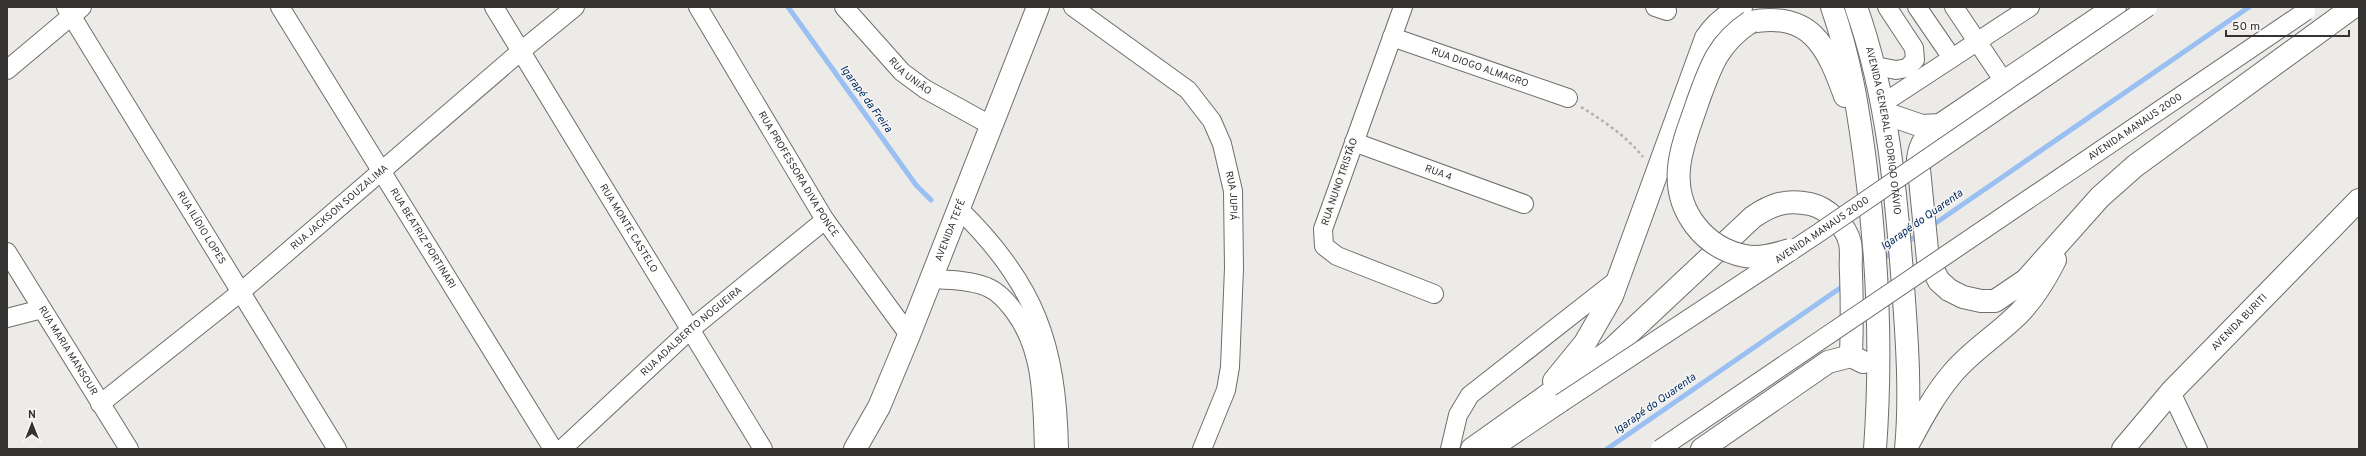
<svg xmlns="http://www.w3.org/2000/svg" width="2366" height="456" font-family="Overpass,sans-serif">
<rect width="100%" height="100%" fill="#edebe8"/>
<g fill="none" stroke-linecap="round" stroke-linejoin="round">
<path stroke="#99bff3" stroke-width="5" d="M 788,7 L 916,185 L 931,200
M 1930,227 L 2249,7
M 1905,244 L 1920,233
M 1880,261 L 1895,250
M 1607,449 L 1846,284"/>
<defs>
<g id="minor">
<path id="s1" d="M 66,7 L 337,449"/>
<path id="s2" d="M 280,7 L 553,449"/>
<path id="s3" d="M 494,7 L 763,449"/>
<path id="s4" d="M 698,7 L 825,220 L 909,335"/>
<path id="s5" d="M 844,7 L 902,72 L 925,89 L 992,126"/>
<path id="s6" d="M 1073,7 L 1188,90 L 1212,121 L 1222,144 L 1233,191 L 1234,268 L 1230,367 L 1226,390 L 1202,449"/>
<path d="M 1403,7 L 1323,229 L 1324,246 L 1337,256 L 1434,294"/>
<path d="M 1655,7 L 1667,11"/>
<path d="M 1917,7 L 1952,58"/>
<path d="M 1954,7 L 2005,83"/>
<path id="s7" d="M 1392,37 L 1568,98"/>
<path d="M 1875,66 L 1896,70 L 1907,68 L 1915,60 L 1914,48 L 1887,7"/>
<path d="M 7,70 L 82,7"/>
<path d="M 1882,104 L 2030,7"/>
<path id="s8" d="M 1354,142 L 1524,204"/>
<path d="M 959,209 C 1035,283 1057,344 1059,449"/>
<path id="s9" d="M 7,252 L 129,449"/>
<path d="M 930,279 C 949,280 969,280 987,287 C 999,292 1007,302 1014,311 C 1044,351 1042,402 1044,449"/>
<path d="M 7,318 L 42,309"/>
<path d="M 2171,392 L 2198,449"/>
<path id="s10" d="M 100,404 L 242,291 L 521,51 L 575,7"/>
<path id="s11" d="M 562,449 L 691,329 L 825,220"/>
<path d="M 1450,449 L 1458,415 L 1470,395 L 1618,279"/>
<path d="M 1493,449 L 1561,403"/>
</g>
<g id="major">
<path d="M 1832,7 C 1850,58 1858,108 1865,161 C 1878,257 1882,352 1875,449"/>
<path id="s12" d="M 1856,7 C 1888,97 1896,192 1903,286 C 1907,339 1911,396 1906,449"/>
<path d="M 1750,22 C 1811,11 1827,46 1845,96"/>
<path d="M 1884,113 L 1922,126 L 1940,125 L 2115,7"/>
<path d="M 1940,125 C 1927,135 1920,142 1918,159 L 1928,260 L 1939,281 L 1949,290 L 1963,297 L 1981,301 L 1995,301 L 2026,280 L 2100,197 L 2135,166 L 2353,7"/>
<path d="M 1554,381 L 1585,343 L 1612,296 L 1706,38 C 1715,24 1727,15 1741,7"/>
<path d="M 1908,444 C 1921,420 1934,395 1952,374 C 1969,353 1993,338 2013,319 C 2031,303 2044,282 2055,260"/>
<path id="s13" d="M 855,449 L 879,407 L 909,335 L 1038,7"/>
<path d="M 1472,449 L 1611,350 L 1753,217 C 1772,204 1787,199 1810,204 C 1827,208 1846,225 1850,243 C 1852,252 1850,263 1851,273 C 1852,301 1852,328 1851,356"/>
<path d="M 1702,449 L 1828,362 L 1851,356 L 1863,362"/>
<path id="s14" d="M 2123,449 L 2171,392 L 2359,200"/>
</g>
</defs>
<use href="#minor" stroke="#706e6c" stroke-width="20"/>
<use href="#major" stroke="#706e6c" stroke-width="24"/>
<path stroke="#b2b0ae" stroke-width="2.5" stroke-dasharray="3 3" stroke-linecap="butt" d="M 1581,107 C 1604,121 1626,136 1643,157"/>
<use href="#minor" stroke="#fff" stroke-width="18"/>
<use href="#major" stroke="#fff" stroke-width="22"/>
<defs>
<g id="minor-bridge">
<path id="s15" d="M 1561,403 L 1817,234 L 2148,7"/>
<path id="s16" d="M 1660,449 L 2306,11"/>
</g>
<path id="major-bridge" d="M 1750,22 C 1717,44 1710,68 1697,104 C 1690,125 1681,146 1679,168 C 1675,211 1704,248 1745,256 C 1760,259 1776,254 1790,250"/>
</defs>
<use href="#minor-bridge" stroke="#706e6c" stroke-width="20" stroke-linecap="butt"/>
<use href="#major-bridge" stroke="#706e6c" stroke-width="24" stroke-linecap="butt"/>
<use href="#minor-bridge" stroke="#fff" stroke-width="18"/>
<use href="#major-bridge" stroke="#fff" stroke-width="22"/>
</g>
<g text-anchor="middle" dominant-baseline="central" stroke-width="3" stroke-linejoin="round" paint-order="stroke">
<g font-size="10" fill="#343332" stroke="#faf8f6">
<text stroke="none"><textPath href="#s7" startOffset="93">RUA DIOGO ALMAGRO</textPath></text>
<text stroke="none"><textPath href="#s5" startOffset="96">RUA UNIÃO</textPath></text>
<text stroke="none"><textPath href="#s16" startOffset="574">AVENIDA MANAUS 2000</textPath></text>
<text stroke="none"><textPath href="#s12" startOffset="127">AVENIDA GENERAL RODRIGO OTÁVIO</textPath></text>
<text stroke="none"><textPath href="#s8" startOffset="90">RUA 4</textPath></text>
<text stroke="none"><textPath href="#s4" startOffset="195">RUA PROFESSORA DIVA PONCE</textPath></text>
<text transform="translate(1340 182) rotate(-71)">RUA NUNO TRISTÃO</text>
<text stroke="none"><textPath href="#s6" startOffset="259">RUA JUPIÁ</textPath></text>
<text stroke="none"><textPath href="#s10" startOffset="310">RUA JACKSON SOUZALIMA</textPath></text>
<text stroke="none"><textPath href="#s1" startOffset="259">RUA ILÍDIO LOPES</textPath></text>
<text stroke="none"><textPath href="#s3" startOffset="259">RUA MONTE CASTELO</textPath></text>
<text stroke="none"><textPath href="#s13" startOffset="239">AVENIDA TEFÉ</textPath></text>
<text stroke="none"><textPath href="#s15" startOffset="313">AVENIDA MANAUS 2000</textPath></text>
<text stroke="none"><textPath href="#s2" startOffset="272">RUA BEATRIZ PORTINARI</textPath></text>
<text stroke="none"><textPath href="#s14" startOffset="172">AVENIDA BURITI</textPath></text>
<text stroke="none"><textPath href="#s11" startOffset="175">RUA ADALBERTO NOGUEIRA</textPath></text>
<text stroke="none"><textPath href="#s9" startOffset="116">RUA MARIA MANSOUR</textPath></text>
</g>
<g font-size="11" font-style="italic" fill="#002b63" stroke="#faf8f6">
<text transform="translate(866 99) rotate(54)">Igarapé da Freira</text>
<text transform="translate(1922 220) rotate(-35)">Igarapé do Quarenta</text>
<text transform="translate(1655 404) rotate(-35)">Igarapé do Quarenta</text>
</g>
</g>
<rect width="2366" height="456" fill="none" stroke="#343332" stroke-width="16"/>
<g transform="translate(32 424)" stroke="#faf8f6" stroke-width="3" paint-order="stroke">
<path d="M0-3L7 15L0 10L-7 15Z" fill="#343332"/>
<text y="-6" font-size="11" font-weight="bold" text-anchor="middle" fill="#343332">N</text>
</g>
<path d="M2226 30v6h123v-6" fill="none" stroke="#343332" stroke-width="2"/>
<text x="2232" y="30" font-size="12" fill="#343332" stroke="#faf8f6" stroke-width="3" paint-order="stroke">50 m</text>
</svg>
